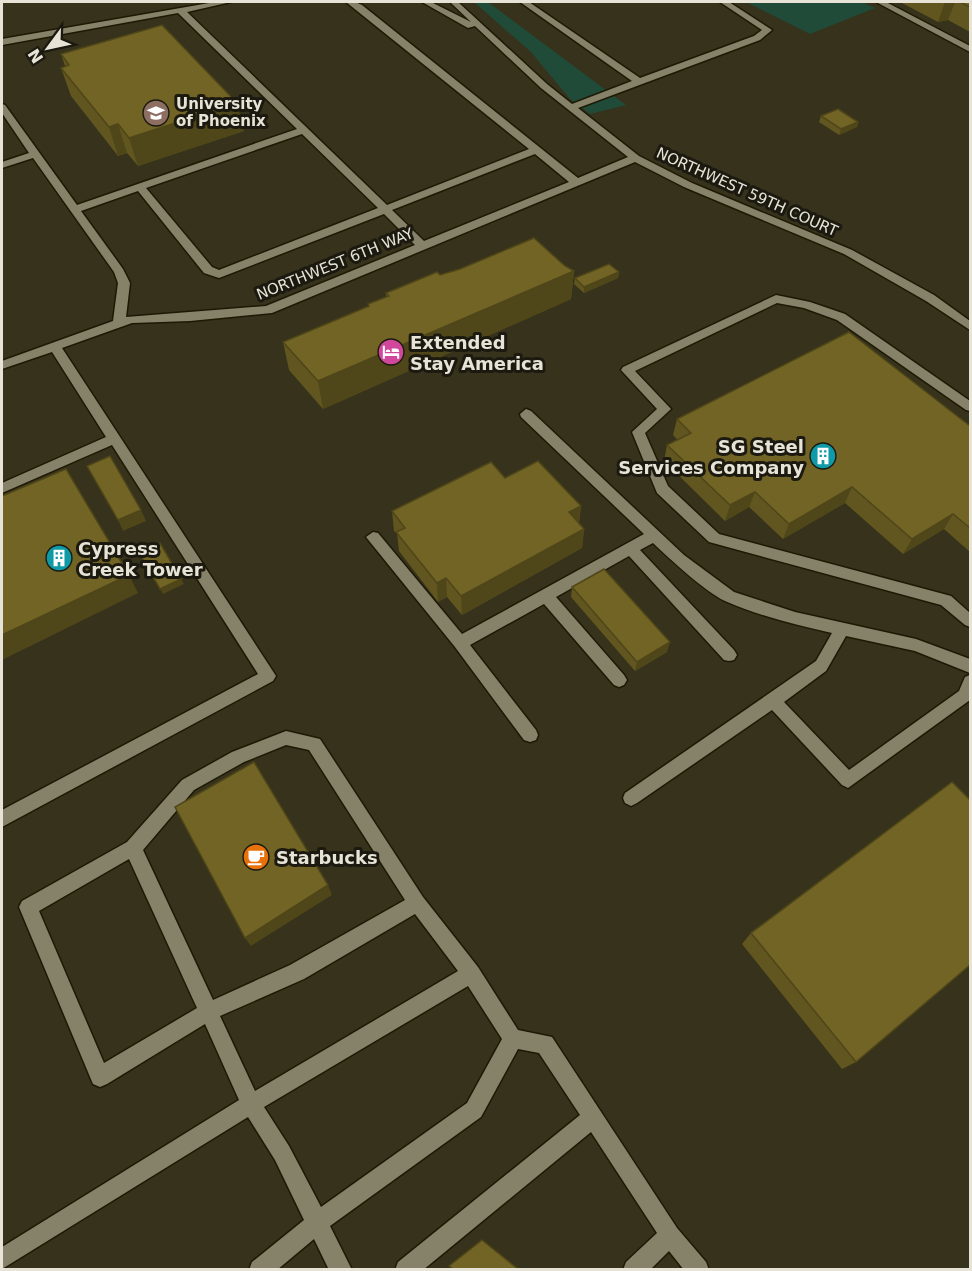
<svg xmlns="http://www.w3.org/2000/svg" width="972" height="1271" font-family="'DejaVu Sans',sans-serif">
<rect width="100%" height="100%" fill="#36321b"/>
<path fill="#204b38" d="M 481,2 L 488,2 L 626,105 L 590,114 L 570,99 L 531,52 L 475,3 Z
M 746,2 L 862,2 L 875,8 L 810,34 Z"/>
<g fill="none" stroke-linecap="round" stroke-linejoin="round">
<defs>
<path id="minor" d="M 215,2 L 231,2 L 187,12 L 387,205 L 529,149 L 346,2 L 355,2 L 362,5 L 578,178 L 628,157 L 541,88 L 475,26 L 468,28 L 422,2 L 431,2 L 471,22 L 450,2 L 458,2 L 547,84 L 572,104 L 632,81 L 520,2 L 529,2 L 640,78 L 754,36 L 762,30 L 720,2 L 729,2 L 772,30 L 760,40 L 578,108 L 639,156 L 692,183 L 852,250 L 934,295 L 970,321 L 970,330 L 926,301 L 844,254 L 684,187 L 635,162 L 272,313 L 190,321 L 132,323 L 62,348 L 276,676 L 273,681 L 2,827 L 2,810 L 258,674 L 112,445 L 2,493 L 2,483 L 106,437 L 52,352 L 2,369 L 2,361 L 113,321 L 118,283 L 114,272 L 33,158 L 2,168 L 2,162 L 29,153 L 2,113 L 2,104 L 5,105 L 77,205 L 297,129 L 178,13 L 2,45 L 2,39 ZM 302,134 L 378,208 L 219,270 L 212,267 L 146,188 ZM 535,154 L 569,182 L 424,241 L 392,210 ZM 138,191 L 204,273 L 219,278 L 384,214 L 415,245 L 266,306 L 126,317 L 130,283 L 123,269 L 81,211 Z
M 876,2 L 886,2 L 970,46 L 970,52 Z
M 776,295 L 810,302 L 845,314 L 970,401 L 970,411 L 966,410 L 837,320 L 804,308 L 777,303 L 635,371 L 671,409 L 645,433 L 668,486 L 719,534 L 951,596 L 970,613 L 970,627 L 965,625 L 941,605 L 709,542 L 657,493 L 632,432 L 657,409 L 621,370 L 623,367 Z
M 526,409 L 531,411 L 684,555 L 734,592 L 795,612 L 916,639 L 970,659 L 970,673 L 915,651 L 846,636 L 826,671 L 784,702 L 849,770 L 959,691 L 965,677 L 970,675 L 970,700 L 848,788 L 842,785 L 772,710 L 637,803 L 631,806 L 625,803 L 623,798 L 625,793 L 816,661 L 832,633 C 797,625 759,616 725,601 C 704,591 670,559 653,543 L 640,550 L 734,650 L 737,655 L 734,660 L 729,661 L 724,660 L 629,556 L 556,597 L 624,675 L 627,680 L 624,685 L 619,687 L 614,685 L 544,604 L 470,645 L 536,730 L 538,735 L 536,740 L 530,742 L 524,740 L 455,647 L 366,537 L 373,532 L 378,533 L 462,634 L 644,534 L 521,417 L 520,414 Z
M 286,731 L 320,739 L 423,897 L 478,967 L 518,1030 L 552,1037 L 677,1228 L 706,1262 L 709,1270 L 684,1270 L 669,1251 L 650,1270 L 623,1270 L 626,1262 L 657,1233 L 591,1132 L 423,1270 L 395,1270 L 398,1262 L 580,1115 L 539,1053 L 518,1049 L 481,1117 L 330,1226 L 352,1270 L 329,1270 L 314,1239 L 277,1270 L 249,1270 L 252,1262 L 304,1220 L 275,1160 L 248,1117 L 2,1269 L 2,1247 L 239,1100 L 205,1024 L 107,1084 L 100,1087 L 93,1084 L 19,907 L 22,901 L 127,842 L 182,780 L 232,752 ZM 286,745 L 309,750 L 405,900 L 290,965 L 213,1000 L 143,850 L 194,790 L 244,762 ZM 129,859 L 197,1008 L 104,1063 L 39,911 ZM 415,914 L 458,971 L 255,1091 L 220,1016 L 304,979 ZM 468,986 L 502,1039 L 467,1103 L 321,1207 L 289,1146 L 264,1107 Z"/>
</defs>
<use href="#minor" stroke="#1e1904" stroke-width="3"/>
<use href="#minor" fill="#868269" fill-rule="evenodd"/>
</g>
<path fill="#61561f" d="M 900,2 L 970,2 L 970,32 L 948,20 L 938,22 Z
M 61,54 L 244,131 L 138,166 L 127,153 L 118,156 L 71,96 L 61,68 L 65,66 Z
M 821,116 L 858,122 L 857,127 L 839,135 L 819,122 Z
M 565,266 L 574,271 L 571,299 L 323,409 L 289,370 L 283,342 L 368,307 L 368,304 L 386,297 L 386,293 L 440,275 Z
M 619,272 L 618,278 L 584,293 L 574,284 L 575,278 Z
M 677,419 L 970,426 L 970,552 L 944,529 L 903,554 L 845,503 L 783,539 L 749,507 L 725,521 L 664,461 L 667,445 L 678,440 L 673,435 Z
M 505,478 L 581,506 L 579,523 L 584,529 L 582,548 L 462,615 L 447,597 L 438,602 L 399,551 L 397,533 L 394,531 L 392,511 Z
M 572,587 L 667,652 L 635,671 L 571,597 Z
M 751,933 L 856,1062 L 842,1069 L 742,944 Z"/>
<path fill="#4f4619" d="M 945,2 L 955,2 L 948,20 L 938,22 Z
M 237,103 L 244,131 L 138,166 L 129,138 Z
M 858,122 L 857,127 L 839,135 L 841,129 Z
M 118,124 L 127,153 L 118,156 L 109,127 Z
M 574,271 L 571,299 L 323,409 L 318,381 Z
M 619,272 L 618,278 L 584,293 L 584,287 Z
M 852,487 L 845,503 L 783,539 L 789,524 Z
M 755,492 L 749,507 L 725,521 L 730,505 Z
M 581,506 L 578,525 L 569,512 Z
M 141,510 L 146,521 L 123,531 L 118,520 Z
M 953,514 L 944,529 L 903,554 L 912,539 Z
M 584,529 L 582,548 L 462,615 L 461,596 Z
M 129,575 L 138,593 L 2,660 L 2,635 Z
M 446,578 L 447,597 L 438,602 L 437,583 Z
M 181,579 L 184,584 L 163,594 L 160,589 Z
M 670,642 L 667,652 L 635,671 L 637,662 Z
M 328,885 L 332,895 L 251,946 L 245,938 Z"/>
<path fill="#716424" stroke="#4f4619" stroke-width="1.5" d="M 960,2 L 970,2 L 970,7 Z
M 162,25 L 237,103 L 129,138 L 118,124 L 109,127 L 61,68 L 69,65 L 61,54 Z
M 838,109 L 858,122 L 841,129 L 821,116 Z
M 534,238 L 565,266 L 574,271 L 318,381 L 283,342 L 369,306 L 368,304 L 389,296 L 386,293 L 437,272 L 440,275 L 460,269 Z
M 609,264 L 619,272 L 584,287 L 575,278 Z
M 849,332 L 970,426 L 970,528 L 953,514 L 912,539 L 852,487 L 789,524 L 755,492 L 730,505 L 667,445 L 691,433 L 677,419 Z
M 110,456 L 141,510 L 118,520 L 87,466 Z
M 538,461 L 581,506 L 569,512 L 584,529 L 461,596 L 446,578 L 437,583 L 396,532 L 405,528 L 392,511 L 491,462 L 505,478 Z
M 66,469 L 129,575 L 2,635 L 2,496 Z
M 160,543 L 181,579 L 160,589 L 139,552 Z
M 604,569 L 670,642 L 637,662 L 572,587 Z
M 254,762 L 328,885 L 245,938 L 175,807 Z
M 952,782 L 970,800 L 970,965 L 856,1062 L 751,933 Z
M 482,1240 L 518,1269 L 453,1269 L 449,1266 Z"/>
<defs>
<symbol id="university-disc" viewBox="-11 -11 22 22"><circle r="9.5" fill="#8d6e63" stroke="#1b1910"/><path d="M0-5L7-2L0 1L-7-2ZM-4 1L0 2.5L4 1V4Q0 6-4 4Z" fill="#fff"/></symbol>
<symbol id="hotel-disc" viewBox="-11 -11 22 22"><circle r="9.5" fill="#d1479c" stroke="#1b1910"/><path d="M-6-4.5h1.5V1H6V5H4.5V3h-9V5H-6ZM-4 0a1.8 1.8 0 1 1 3.6 0ZM.5 0V-2.5h3Q6-2.5 6 0Z" fill="#fff"/></symbol>
<symbol id="building-disc" viewBox="-11 -11 22 22"><circle r="9.5" fill="#0f9aa8" stroke="#1b1910"/><path d="M-4-6H4V6H1V3H-1V6H-4ZM-2.5-4.3h1.7v1.8h-1.7ZM.8-4.3h1.7v1.8H.8ZM-2.5-1h1.7V.8h-1.7ZM.8-1h1.7V.8H.8Z" fill="#fff"/></symbol>
<symbol id="cafe-disc" viewBox="-11 -11 22 22"><circle r="9.5" fill="#e8710a" stroke="#1b1910"/><path d="M-5.5-4.5H6V0H3Q3 3.5 0 3.5H-2.5Q-5.5 3.5-5.5 0ZM3-3.2v2h1.7v-2ZM-6 4.5H4V6H-6Z" fill="#fff"/></symbol>
</defs>
<g fill-rule="evenodd">
<use href="#university-disc" x="141" y="98" width="30" height="30"/>
<use href="#hotel-disc" x="376" y="337" width="30" height="30"/>
<use href="#building-disc" x="808" y="441" width="30" height="30"/>
<use href="#building-disc" x="44" y="543" width="30" height="30"/>
<use href="#cafe-disc" x="241" y="842" width="30" height="30"/>
</g>
<g text-anchor="middle" dominant-baseline="central" stroke-width="6" stroke-linejoin="round" paint-order="stroke">
<g font-size="15" font-weight="bold" fill="#e7e4d7" stroke="#1b1910" text-anchor="start">
<text x="176" y="104">University<tspan x="176" dy="17">of Phoenix</tspan></text>
</g>
<g font-size="15" fill="#e7e4d7" stroke="#1b1910">
<text transform="translate(747 192) rotate(24)">NORTHWEST 59TH COURT</text>
<text transform="translate(335 264) rotate(-22)">NORTHWEST 6TH WAY</text>
</g>
<g font-size="18" font-weight="bold" fill="#e7e4d7" stroke="#1b1910" text-anchor="start">
<text x="410" y="342">Extended<tspan x="410" dy="21">Stay America</tspan></text>
<text x="804" y="446" text-anchor="end">SG Steel<tspan x="804" dy="21">Services Company</tspan></text>
<text x="78" y="548">Cypress<tspan x="78" dy="21">Creek Tower</tspan></text>
<text x="276" y="857">Starbucks</text>
</g>
</g>
<rect width="972" height="1271" fill="none" stroke="#e7e4d7" stroke-width="6"/>
<g transform="translate(48 48) rotate(237)" stroke="#1b1910" stroke-width="4.5" paint-order="stroke">
<path d="M0-4.5L10 22L0 15L-10 22Z" fill="#e7e4d7"/>
<text y="-9" font-size="16" font-weight="bold" text-anchor="middle" fill="#e7e4d7">N</text>
</g>
</svg>
